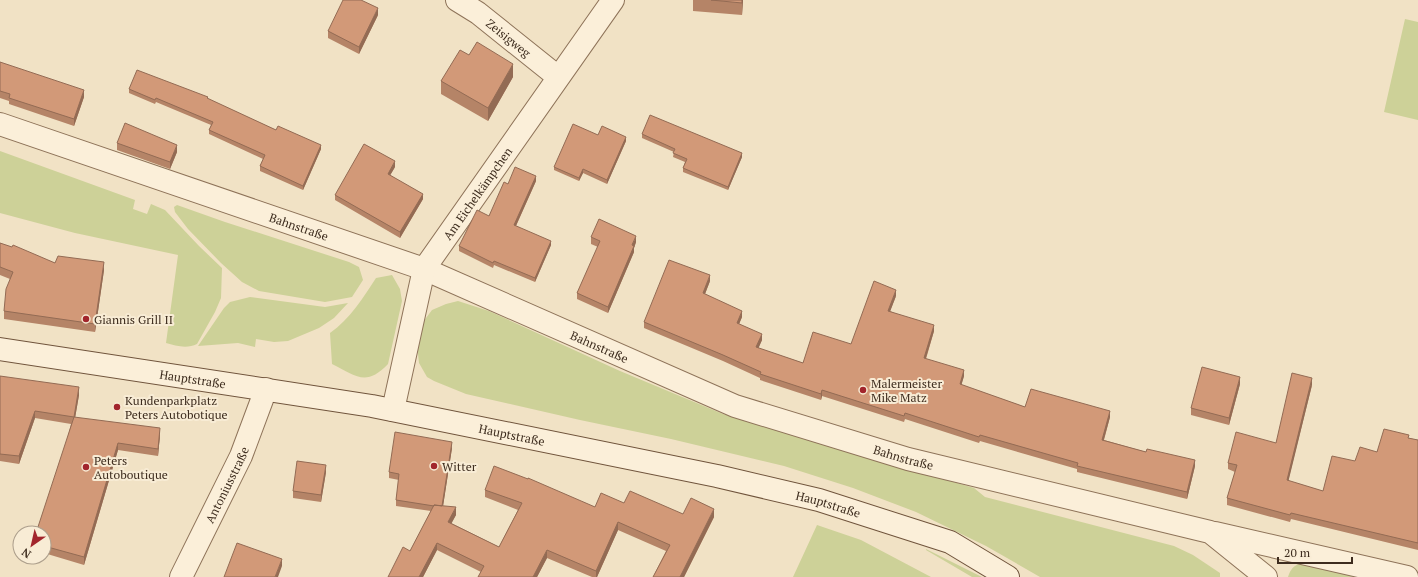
<svg xmlns="http://www.w3.org/2000/svg" width="1418" height="577" font-family="'PT Serif',serif">
<rect width="100%" height="100%" fill="#f1e2c5"/>
<path fill="#cdd198" d="M 1405,19 L 1418,22 L 1418,120 L 1384,112 Z
M 0,151 L 135,200 L 133,209 L 147,214 L 151,204 L 165,210 L 199,246 L 222,268 L 221,298 L 215,312 L 197,344 C 187,349 176,346 166,343 L 178,255 L 75,233 L 0,213 Z
M 177,205 L 225,222 L 349,262 L 359,267 L 363,280 L 352,297 L 325,302 L 259,291 L 242,282 L 221,263 L 188,229 L 175,212 L 174,207 Z
M 392,275 L 400,289 L 402,301 L 388,364 C 366,387 356,376 332,364 L 330,333 C 350,319 363,298 376,278 Z
M 250,297 L 325,307 L 348,303 L 334,318 L 319,328 L 288,341 L 274,342 L 256,339 L 255,347 L 238,343 L 198,346 L 224,308 L 230,302 Z
M 458,301 L 489,311 L 620,371 L 723,414 L 974,488 L 985,497 L 1174,546 L 1193,555 L 1220,573 L 1220,577 L 1040,577 L 986,546 L 916,512 L 853,488 L 784,466 L 671,439 L 580,420 L 466,394 L 434,381 L 427,377 L 419,363 L 418,354 L 418,341 L 423,322 L 432,310 L 446,304 Z
M 817,525 L 861,540 L 931,577 L 793,577 Z
M 926,549 L 982,577 L 972,577 L 926,550 Z
M 1309,562 L 1353,573 L 1354,577 L 1288,577 C 1292,565 1297,564 1309,562 Z"/>
<g fill="none" stroke-linecap="round" stroke-linejoin="round">
<defs>
<g id="minor">
<path id="s1" d="M 457,0 L 478,13 L 558,77"/>
<path id="s2" d="M 0,124 L 424,269 L 735,406 L 908,459 L 1210,532 L 1266,577"/>
<path id="s3" d="M 393,410 L 424,269 L 613,0"/>
<path d="M 1215,533 L 1407,577"/>
<path id="s4" d="M 181,577 L 241,456 L 266,389"/>
</g>
<g id="secondary">
<path id="s5" d="M 0,349 L 372,406 L 717,476 L 819,500 L 950,542 L 1008,577"/>
</g>
</defs>
<use href="#minor" stroke="#8e7359" stroke-width="24"/>
<use href="#secondary" stroke="#70543c" stroke-width="24"/>
<use href="#minor" stroke="#fbefd9" stroke-width="22"/>
<use href="#secondary" stroke="#fbefd9" stroke-width="22"/>
</g>
<path fill="#b58467" d="M 693,0 L 743,0 L 742,15 L 693,11 Z
M 378,15 L 359,54 L 328,38 L 328,31 Z
M 469,55 L 513,77 L 488,121 L 441,94 L 441,81 Z
M 0,62 L 84,97 L 74,126 L 9,104 L 9,101 L 0,98 Z
M 129,89 L 208,99 L 276,130 L 321,149 L 303,190 L 260,171 L 260,166 L 263,159 L 209,134 L 209,130 L 211,125 L 156,102 L 155,104 L 129,93 Z
M 642,134 L 742,157 L 728,190 L 683,172 L 683,168 L 685,162 L 673,157 L 674,152 L 642,138 Z
M 598,135 L 626,141 L 607,184 L 583,173 L 579,181 L 554,170 L 554,167 Z
M 117,143 L 177,152 L 170,169 L 117,150 Z
M 395,167 L 390,175 L 423,199 L 400,238 L 335,200 L 335,195 Z
M 536,181 L 516,226 L 551,245 L 535,282 L 494,265 L 493,268 L 459,251 L 459,246 L 489,216 L 508,184 Z
M 591,237 L 636,242 L 634,248 L 634,252 L 608,313 L 577,299 L 577,293 L 598,247 L 591,244 Z
M 0,243 L 55,263 L 104,270 L 95,332 L 4,319 L 4,311 L 10,279 L 0,275 Z
M 710,281 L 705,294 L 742,317 L 739,324 L 762,340 L 758,348 L 803,363 L 851,344 L 896,296 L 890,311 L 934,331 L 926,359 L 964,376 L 961,385 L 1025,407 L 1110,417 L 1104,440 L 1195,466 L 1187,499 L 1077,472 L 1077,469 L 980,441 L 979,443 L 905,419 L 904,422 L 822,396 L 821,400 L 760,380 L 760,378 L 723,361 L 644,328 L 644,322 Z
M 0,376 L 79,395 L 75,418 L 160,435 L 158,456 L 118,450 L 84,565 L 44,553 L 44,533 L 71,424 L 35,418 L 19,464 L 0,461 Z
M 1240,384 L 1229,425 L 1191,415 L 1191,408 Z
M 1312,385 L 1288,481 L 1323,491 L 1355,461 L 1409,438 L 1418,440 L 1418,550 L 1291,519 L 1290,522 L 1227,505 L 1227,498 L 1235,472 L 1228,469 L 1228,463 L 1276,443 Z
M 452,448 L 443,506 L 456,515 L 451,523 L 499,547 L 518,510 L 485,497 L 485,490 L 595,507 L 624,503 L 683,514 L 714,517 L 684,577 L 653,577 L 666,551 L 618,530 L 597,577 L 592,577 L 547,558 L 537,577 L 478,577 L 481,572 L 437,550 L 423,577 L 388,577 L 410,551 L 431,511 L 396,506 L 396,500 L 399,480 L 389,478 L 389,472 Z
M 326,472 L 321,502 L 293,498 L 293,491 Z"/>
<path fill="#936b54" d="M 742,0 L 743,0 L 742,15 Z
M 378,8 L 378,15 L 359,54 L 359,47 Z
M 513,64 L 513,77 L 488,121 L 488,108 Z
M 84,90 L 84,97 L 74,126 L 74,119 Z
M 626,137 L 626,141 L 607,184 L 607,180 Z
M 177,145 L 177,152 L 170,169 L 170,162 Z
M 321,145 L 321,149 L 303,190 L 303,186 Z
M 742,153 L 742,157 L 728,190 L 728,187 Z
M 395,161 L 395,167 L 388,179 L 388,174 Z
M 583,169 L 583,173 L 579,181 L 579,178 Z
M 536,176 L 536,181 L 514,230 L 514,225 Z
M 423,194 L 423,199 L 400,238 L 400,232 Z
M 636,236 L 636,242 L 634,248 L 634,252 L 608,313 L 608,307 Z
M 551,241 L 551,245 L 535,282 L 535,278 Z
M 104,262 L 104,270 L 95,332 L 95,324 Z
M 710,275 L 710,281 L 703,299 L 703,293 Z
M 896,290 L 896,296 L 888,317 L 888,311 Z
M 742,311 L 742,317 L 737,329 L 737,323 Z
M 934,325 L 934,331 L 924,364 L 924,358 Z
M 762,334 L 762,340 L 756,354 L 756,347 Z
M 964,370 L 964,376 L 960,390 L 960,384 Z
M 1240,377 L 1240,384 L 1229,425 L 1229,418 Z
M 1312,378 L 1312,385 L 1287,487 L 1287,480 Z
M 79,387 L 79,395 L 74,424 L 74,417 Z
M 822,390 L 822,396 L 821,400 L 821,394 Z
M 35,411 L 35,418 L 19,464 L 19,456 Z
M 1110,411 L 1110,417 L 1102,446 L 1102,440 Z
M 160,428 L 160,435 L 158,456 L 158,449 Z
M 452,442 L 452,448 L 442,513 L 442,507 Z
M 118,443 L 118,450 L 84,565 L 84,557 Z
M 1195,460 L 1195,466 L 1187,499 L 1187,492 Z
M 326,465 L 326,472 L 321,502 L 321,495 Z
M 456,507 L 456,515 L 448,530 L 448,522 Z
M 714,509 L 714,517 L 684,577 L 680,577 Z
M 618,522 L 618,530 L 597,577 L 596,577 L 596,571 Z
M 437,543 L 437,550 L 423,577 L 419,577 Z
M 547,550 L 547,558 L 537,577 L 533,577 Z
M 282,559 L 282,566 L 278,577 L 275,577 Z"/>
<path fill="#d29978" stroke="#936b54" d="M 343,0 L 361,0 L 378,8 L 359,47 L 328,31 Z
M 711,0 L 742,0 L 742,3 Z
M 477,42 L 513,64 L 488,108 L 441,81 L 460,50 L 469,55 Z
M 0,62 L 84,90 L 74,119 L 9,98 L 10,94 L 0,91 Z
M 137,70 L 208,97 L 207,98 L 276,130 L 278,126 L 321,145 L 303,186 L 260,166 L 265,155 L 209,130 L 213,122 L 156,98 L 155,100 L 129,89 Z
M 650,115 L 742,153 L 728,187 L 683,168 L 687,159 L 673,153 L 675,149 L 642,134 Z
M 125,123 L 177,145 L 170,162 L 117,143 Z
M 573,124 L 598,135 L 602,126 L 626,137 L 607,180 L 583,169 L 579,178 L 554,167 Z
M 364,144 L 395,161 L 388,174 L 423,194 L 400,232 L 335,195 Z
M 515,167 L 536,176 L 514,225 L 551,241 L 535,278 L 494,261 L 493,263 L 459,246 L 477,210 L 489,216 L 504,182 L 508,184 Z
M 599,219 L 636,236 L 632,245 L 634,246 L 608,307 L 577,293 L 600,241 L 591,237 Z
M 0,243 L 12,247 L 13,245 L 55,263 L 58,256 L 104,262 L 95,324 L 4,311 L 6,289 L 13,272 L 0,267 Z
M 669,260 L 710,275 L 703,293 L 742,311 L 737,323 L 762,334 L 756,347 L 803,363 L 813,332 L 851,344 L 874,281 L 896,290 L 888,311 L 934,325 L 924,358 L 964,370 L 960,384 L 1025,407 L 1031,389 L 1110,411 L 1102,440 L 1146,452 L 1147,449 L 1195,460 L 1187,492 L 1077,466 L 1078,463 L 980,435 L 979,437 L 905,413 L 904,416 L 822,390 L 821,394 L 760,374 L 761,372 L 723,355 L 644,322 Z
M 1202,367 L 1240,377 L 1229,418 L 1191,408 Z
M 1292,373 L 1312,378 L 1287,480 L 1323,491 L 1332,456 L 1355,461 L 1360,447 L 1377,452 L 1384,429 L 1409,435 L 1408,438 L 1418,440 L 1418,543 L 1291,513 L 1290,515 L 1227,498 L 1237,465 L 1228,463 L 1236,432 L 1276,443 Z
M 0,376 L 79,387 L 74,417 L 35,411 L 19,456 L 0,454 Z
M 74,417 L 160,428 L 158,449 L 118,443 L 84,557 L 44,546 L 44,533 L 36,533 Z
M 395,432 L 452,442 L 442,506 L 434,505 L 434,506 L 396,500 L 399,474 L 389,472 Z
M 297,461 L 326,465 L 321,495 L 293,491 Z
M 494,466 L 528,479 L 528,478 L 595,507 L 601,493 L 624,503 L 630,491 L 683,514 L 691,498 L 714,509 L 680,577 L 653,577 L 670,545 L 618,522 L 596,571 L 547,550 L 533,577 L 478,577 L 484,566 L 437,543 L 419,577 L 388,577 L 403,547 L 410,551 L 434,505 L 456,507 L 448,522 L 499,547 L 522,503 L 485,490 Z
M 237,543 L 282,559 L 275,577 L 224,577 Z"/>
<g fill="#a2252c" stroke="#f8ecd5" stroke-width="1.5">
<circle cx="86" cy="319" r="4"/>
<circle cx="863" cy="390" r="4"/>
<circle cx="117" cy="407" r="4"/>
<circle cx="434" cy="466" r="4"/>
<circle cx="86" cy="467" r="4"/>
</g>
<g text-anchor="middle" dominant-baseline="central" stroke-width="4" stroke-linejoin="round" paint-order="stroke">
<g font-size="12" fill="#3d2c1e" stroke="#f8ecd5">
<text stroke="none"><textPath href="#s1" startOffset="64">Zeisigweg</textPath></text>
<text stroke="none"><textPath href="#s3" startOffset="237">Am Eichelkämpchen</textPath></text>
<text stroke="none"><textPath href="#s2" startOffset="316">Bahnstraße</textPath></text>
<text stroke="none"><textPath href="#s2" startOffset="640">Bahnstraße</textPath></text>
<text stroke="none"><textPath href="#s5" startOffset="195">Hauptstraße</textPath></text>
<text stroke="none"><textPath href="#s5" startOffset="519">Hauptstraße</textPath></text>
<text stroke="none"><textPath href="#s2" startOffset="964">Bahnstraße</textPath></text>
<text stroke="none"><textPath href="#s4" startOffset="103">Antoniusstraße</textPath></text>
<text stroke="none"><textPath href="#s5" startOffset="843">Hauptstraße</textPath></text>
</g>
<g font-size="12" fill="#3d2c1e" stroke="#f8ecd5" text-anchor="start">
<text x="94" y="319">Giannis Grill II</text>
<text x="871" y="383">Malermeister<tspan x="871" dy="14">Mike Matz</tspan></text>
<text x="125" y="400">Kundenparkplatz<tspan x="125" dy="14">Peters Autobotique</tspan></text>
<text x="94" y="460">Peters<tspan x="94" dy="14">Autoboutique</tspan></text>
<text x="442" y="466">Witter</text>
</g>
</g>
<g transform="translate(32 545) rotate(214)"><circle r="19" fill="#f8ecd5" stroke="#ad9f8c"/>
<path d="M0-3L7 15L0 10L-7 15Z" fill="#a2252c"/>
<text y="-6" font-size="11" font-weight="bold" text-anchor="middle" fill="#3d2c1e">N</text>
</g>
<path d="M1278 557v6h74v-6" fill="none" stroke="#3d2c1e" stroke-width="2"/>
<text x="1284" y="557" font-size="12" fill="#3d2c1e" stroke="#f8ecd5" stroke-width="3" paint-order="stroke">20 m</text>
</svg>
